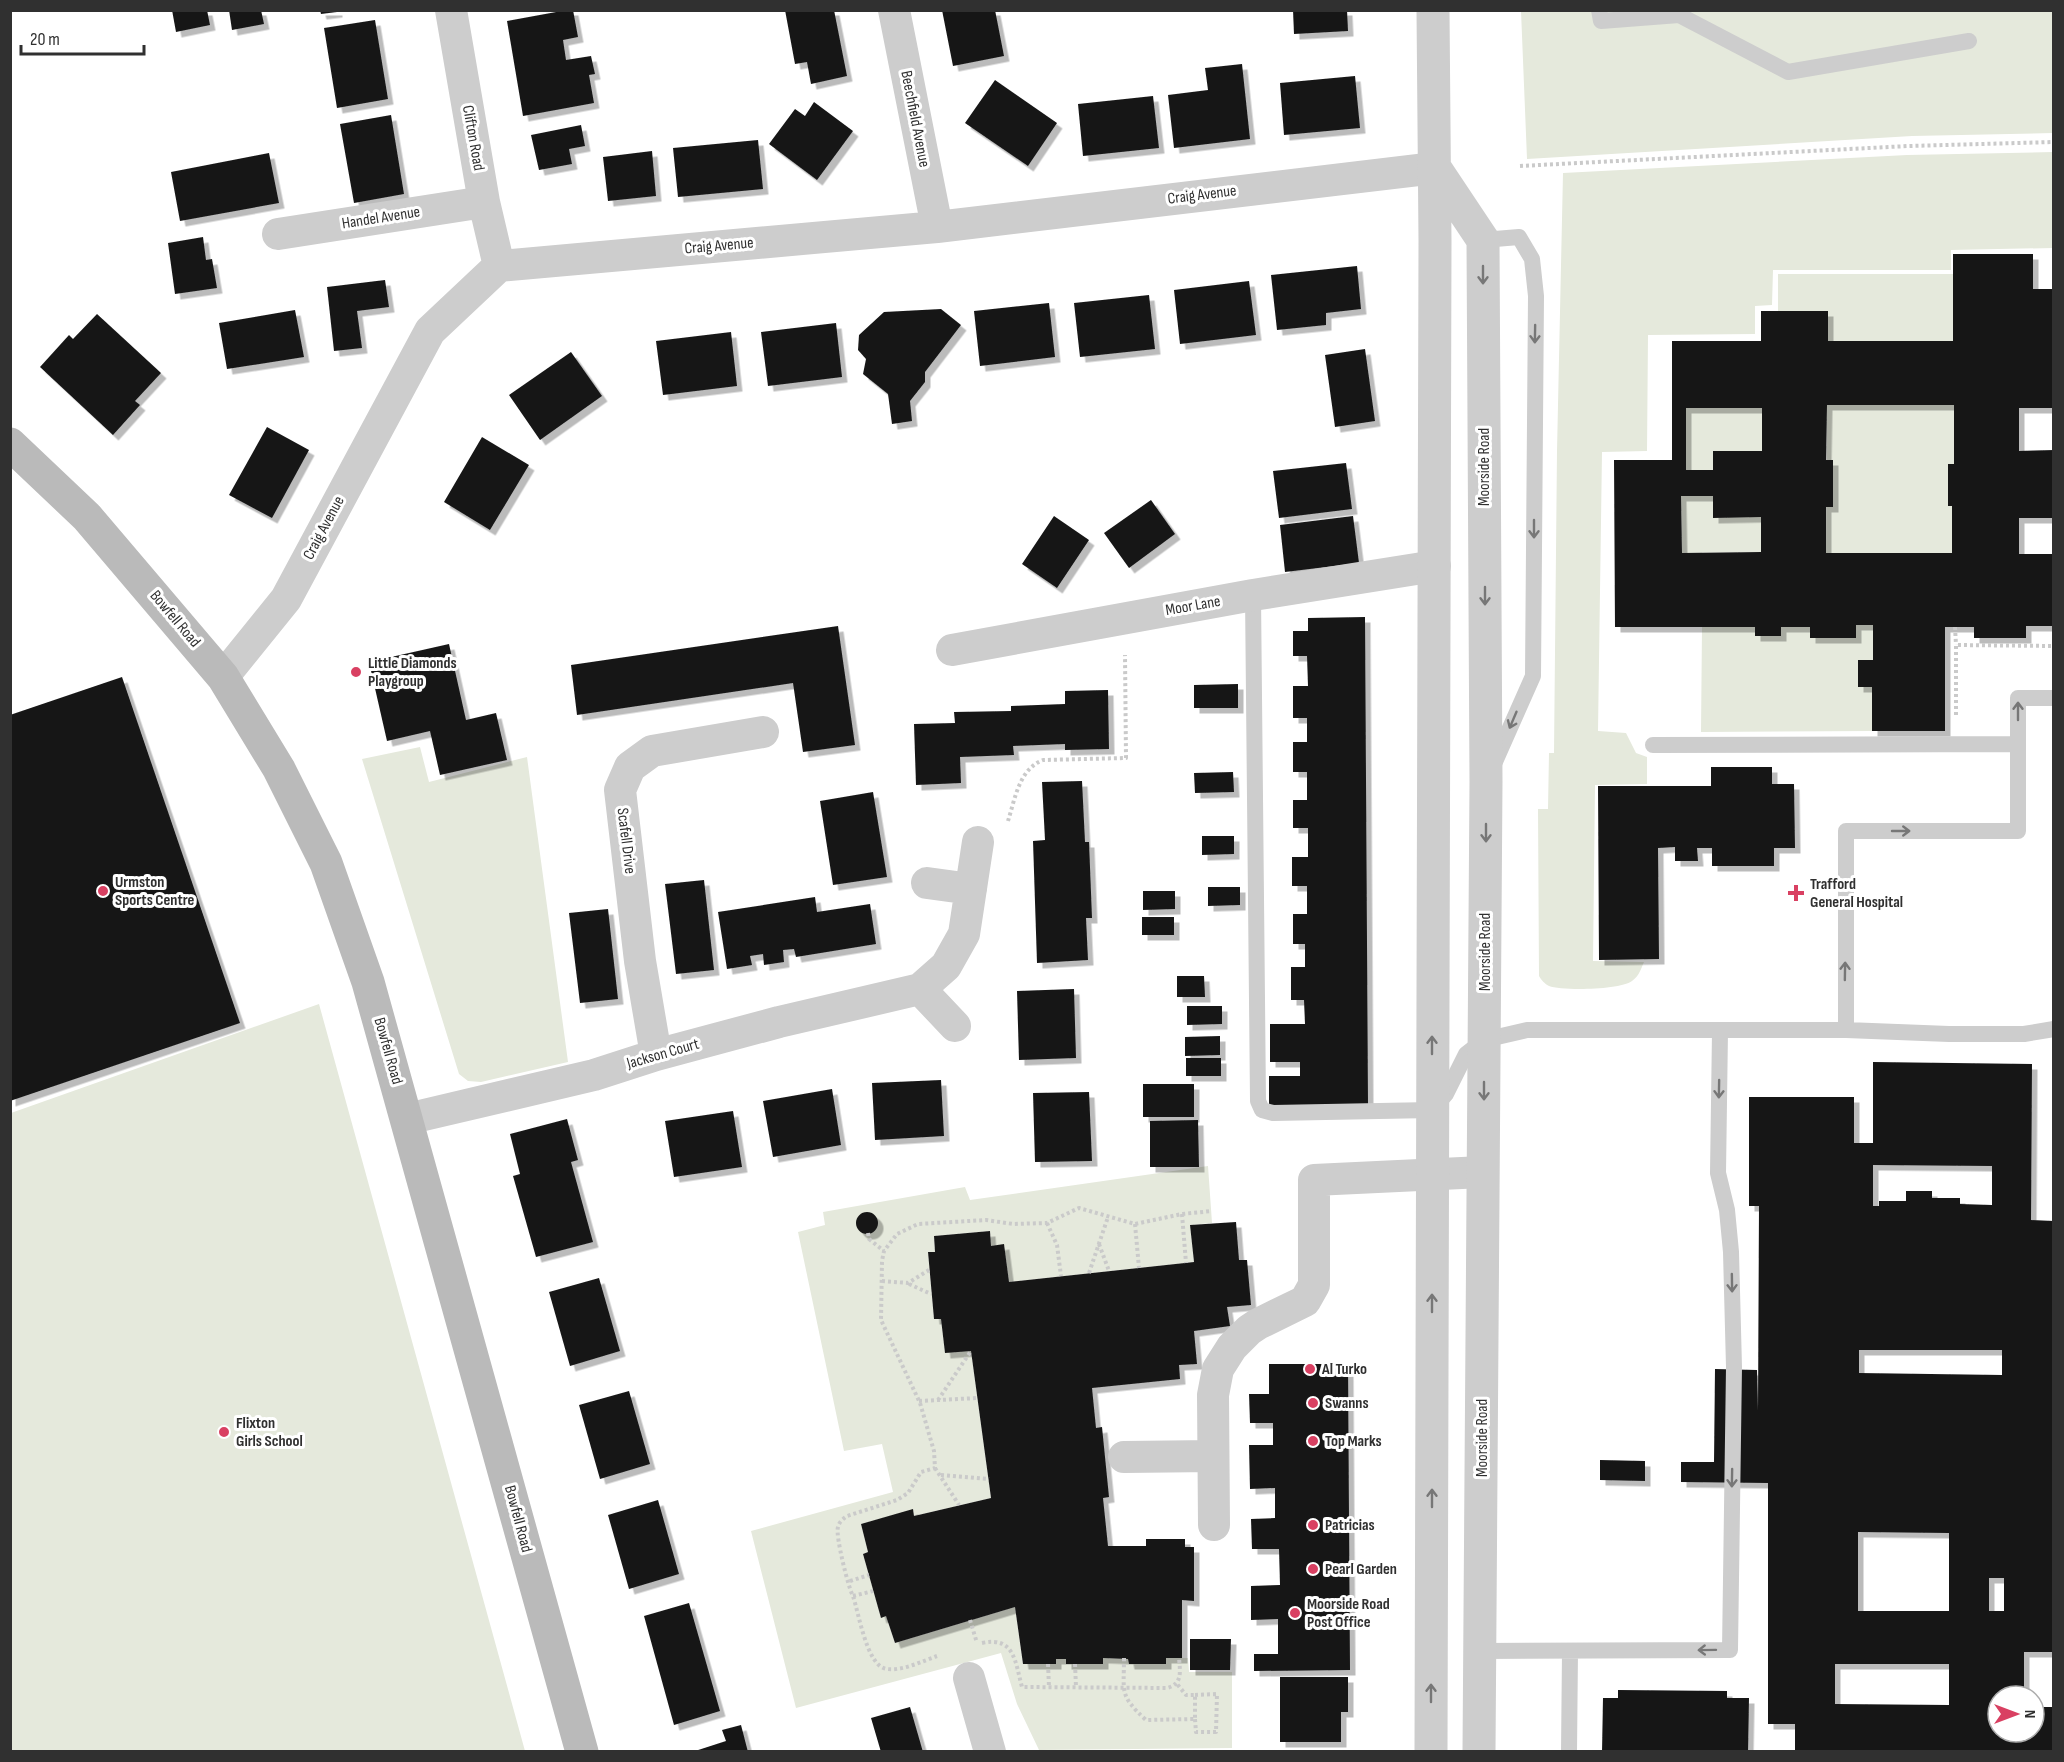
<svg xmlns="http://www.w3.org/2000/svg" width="2064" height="1762" font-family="'Sofia Sans Condensed',sans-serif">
<defs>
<filter id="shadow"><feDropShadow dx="5.5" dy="5.5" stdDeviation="0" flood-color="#0004"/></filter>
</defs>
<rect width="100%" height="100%" fill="#fff"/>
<path fill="#e5e9dc" d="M 1521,11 L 2053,11 L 2053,133 L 1912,136 L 1527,159 Z
M 2053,152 L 2053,248 L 1951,250 L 1951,270 L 1773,270 L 1772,305 L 1755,306 L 1755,334 L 1648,335 L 1647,451 L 1602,452 L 1598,731 L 1626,733 L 1636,753 L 1647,757 L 1647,784 L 1595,785 L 1593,961 L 1644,962 C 1641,969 1639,976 1632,981 C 1620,990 1562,991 1549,986 C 1544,983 1542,981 1539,976 L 1538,809 L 1548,809 L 1549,753 L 1554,753 L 1557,451 L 1563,173 L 1907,155 Z
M 1778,274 L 1953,274 L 1953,341 L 1828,341 L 1828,311 L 1778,311 Z
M 1827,405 L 1954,405 L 1954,464 L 1948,464 L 1952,506 L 1952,553 L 1826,553 Z
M 1686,408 L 1762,408 L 1762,451 L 1713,470 L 1686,470 Z
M 1681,496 L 1713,496 L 1713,517 L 1761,517 L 1761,552 L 1682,553 Z
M 1856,625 L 1873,625 L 1873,660 L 1858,661 L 1858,687 L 1872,687 L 1872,731 L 1701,732 L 1702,627 L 1755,627 L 1755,636 L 1781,627 L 1810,627 L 1811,638 L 1856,638 Z
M 420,747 L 429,782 L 527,757 L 568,1062 L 481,1082 L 468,1081 L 459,1074 L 362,759 Z
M 319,1004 L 525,1751 L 11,1751 L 11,1113 Z
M 1208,1166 L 1212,1223 L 1190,1225 L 1194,1262 L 1009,1282 L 1004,1245 L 991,1246 L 990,1231 L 934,1236 L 935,1252 L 928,1253 L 934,1319 L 941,1319 L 945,1352 L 971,1351 L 991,1498 L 914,1516 L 913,1510 L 861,1524 L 868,1552 L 863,1554 L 881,1617 L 886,1616 L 895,1643 L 1015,1607 L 1023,1664 L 1055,1664 L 1056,1659 L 1066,1659 L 1067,1664 L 1102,1664 L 1103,1658 L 1128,1659 L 1129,1664 L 1165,1664 L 1166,1658 L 1188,1658 L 1189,1672 L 1232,1672 L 1232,1748 L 1039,1750 L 1017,1704 L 1001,1653 L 796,1708 L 751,1531 L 893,1492 L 882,1444 L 844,1451 L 798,1232 L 825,1225 L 823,1212 L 965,1187 L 970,1200 Z"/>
<path fill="#171717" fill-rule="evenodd" filter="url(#shadow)" d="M 172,10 L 207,10 L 210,25 L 176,32 Z
M 229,10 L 261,10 L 264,24 L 232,30 Z
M 320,10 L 337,10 L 337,12 L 321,14 Z
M 567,10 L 573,10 L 578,37 L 563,40 L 566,60 L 591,56 L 595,74 L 589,75 L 594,103 L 523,116 L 507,21 Z
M 785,10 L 834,10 L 847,76 L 811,84 L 807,62 L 795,64 Z
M 942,10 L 995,10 L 1004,56 L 953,66 Z
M 1293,10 L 1347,10 L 1348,31 L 1294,34 Z
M 375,20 L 388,99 L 337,108 L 324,28 Z
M 1242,64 L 1250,139 L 1174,148 L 1168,95 L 1208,90 L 1205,68 Z
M 1355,76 L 1360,128 L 1284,135 L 1280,83 Z
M 995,80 L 1057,123 L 1028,166 L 965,123 Z
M 1153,96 L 1159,148 L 1083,156 L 1078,104 Z
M 814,102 L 853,131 L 817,180 L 769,144 L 795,109 L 805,116 Z
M 391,115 L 404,194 L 354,203 L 340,124 Z
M 581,125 L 585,146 L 569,149 L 572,164 L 539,170 L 531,135 Z
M 758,140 L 763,189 L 678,197 L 673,148 Z
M 652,151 L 656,196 L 608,201 L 603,157 Z
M 269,153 L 279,203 L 180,221 L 171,172 Z
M 203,237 L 206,260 L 212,259 L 217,288 L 175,294 L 168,243 Z
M 1953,254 L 2033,254 L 2033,289 L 2054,289 L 2054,408 L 2019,408 L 2019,451 L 2054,450 L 2054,518 L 2019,518 L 2019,554 L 2054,554 L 2054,626 L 2026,626 L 2026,638 L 1974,638 L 1974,627 L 1945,627 L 1945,731 L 1872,731 L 1872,687 L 1858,687 L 1858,660 L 1873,660 L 1873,625 L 1856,625 L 1856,638 L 1810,638 L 1810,627 L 1781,627 L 1781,636 L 1755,636 L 1755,627 L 1615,627 L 1614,460 L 1672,460 L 1672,341 L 1761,341 L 1761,311 L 1828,311 L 1828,341 L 1953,341 ZM 1827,405 L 1954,405 L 1954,464 L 1948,464 L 1948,506 L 1952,506 L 1952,553 L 1826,553 L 1826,507 L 1833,507 L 1833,460 L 1826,460 ZM 1686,408 L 1762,408 L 1762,451 L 1713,451 L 1713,470 L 1686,470 ZM 1681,496 L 1713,496 L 1713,518 L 1761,517 L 1761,552 L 1682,553 Z
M 1357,266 L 1361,309 L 1326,313 L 1326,325 L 1277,330 L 1271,275 Z
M 385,280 L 389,307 L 357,311 L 362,348 L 334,351 L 327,287 Z
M 1249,281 L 1256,335 L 1180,344 L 1174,290 Z
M 1149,295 L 1155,349 L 1080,357 L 1074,303 Z
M 1049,303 L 1055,357 L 980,366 L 974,311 Z
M 941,309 L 961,325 L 925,372 L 925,382 L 910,401 L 912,421 L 892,424 L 888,394 L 863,374 L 866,359 L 858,350 L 859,335 L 884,312 Z
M 295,310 L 304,357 L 227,369 L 219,323 Z
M 97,314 L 161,373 L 135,401 L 140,405 L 113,435 L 40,367 L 69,335 L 73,339 Z
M 836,323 L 842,377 L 768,386 L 761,332 Z
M 731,332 L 737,386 L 663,395 L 656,341 Z
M 1365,349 L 1375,421 L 1335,427 L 1325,355 Z
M 571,352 L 602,396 L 540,440 L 509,395 Z
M 267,427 L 309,450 L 272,518 L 229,495 Z
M 482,437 L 529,465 L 490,530 L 444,502 Z
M 1346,463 L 1352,509 L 1279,518 L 1273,471 Z
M 1151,500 L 1175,534 L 1129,568 L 1104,533 Z
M 1054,516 L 1089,540 L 1057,588 L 1022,564 Z
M 1353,516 L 1359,563 L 1285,572 L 1280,525 Z
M 1365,617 L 1368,1105 L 1269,1105 L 1269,1076 L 1300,1076 L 1300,1062 L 1270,1062 L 1270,1024 L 1305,1024 L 1304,1000 L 1291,1000 L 1291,967 L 1305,967 L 1305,944 L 1293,944 L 1293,914 L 1307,914 L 1307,886 L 1292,886 L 1292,857 L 1308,857 L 1308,828 L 1293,828 L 1293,800 L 1307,800 L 1307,772 L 1293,772 L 1293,742 L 1307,742 L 1307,718 L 1293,718 L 1293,686 L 1308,686 L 1307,656 L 1293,656 L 1293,631 L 1308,631 L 1308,618 Z
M 838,626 L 855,745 L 803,752 L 793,683 L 577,715 L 571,665 Z
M 449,644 L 466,720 L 496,713 L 507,760 L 440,775 L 430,731 L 387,741 L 369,662 Z
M 122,677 L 240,1023 L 10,1101 L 10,715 Z
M 1238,684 L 1238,708 L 1194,708 L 1194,685 Z
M 1108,690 L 1109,749 L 1065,750 L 1065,744 L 1013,746 L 1014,755 L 960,757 L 961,783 L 916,785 L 914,724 L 955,723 L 954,712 L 1011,711 L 1011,706 L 1065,704 L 1065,691 Z
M 1711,767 L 1772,767 L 1772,784 L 1794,784 L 1795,848 L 1774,848 L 1774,866 L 1712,866 L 1712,848 L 1697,848 L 1698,861 L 1675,861 L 1675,847 L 1658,848 L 1659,959 L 1599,960 L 1598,786 L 1711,786 Z
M 1233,772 L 1234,792 L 1195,793 L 1194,773 Z
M 1082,781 L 1085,842 L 1089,842 L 1092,918 L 1086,918 L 1088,960 L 1037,963 L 1033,841 L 1045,840 L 1042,782 Z
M 873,792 L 887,877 L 833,885 L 820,801 Z
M 1202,836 L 1234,836 L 1234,854 L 1202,855 Z
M 704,880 L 714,970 L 676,974 L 665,884 Z
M 1208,887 L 1240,887 L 1240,905 L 1208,906 Z
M 1143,891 L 1175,891 L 1175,909 L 1143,910 Z
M 815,897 L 817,912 L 870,904 L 876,944 L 796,957 L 794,949 L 783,950 L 784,962 L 764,965 L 763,954 L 750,956 L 752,965 L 727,969 L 718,912 Z
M 608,909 L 618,999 L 580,1003 L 569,913 Z
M 1142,917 L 1174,917 L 1174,935 L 1142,935 Z
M 1177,976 L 1204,976 L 1205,997 L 1177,997 Z
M 1074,989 L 1076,1058 L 1019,1060 L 1017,991 Z
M 1187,1006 L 1222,1006 L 1222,1024 L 1187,1025 Z
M 1220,1036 L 1220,1055 L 1185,1056 L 1185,1037 Z
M 1186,1058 L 1221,1058 L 1221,1076 L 1186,1076 Z
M 1873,1062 L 2032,1064 L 2031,1220 L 2054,1221 L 2054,1652 L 2024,1652 L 2024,1696 L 1998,1696 L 1998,1732 L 2034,1732 L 2034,1707 L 2054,1707 L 2054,1752 L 1795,1752 L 1795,1724 L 1768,1724 L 1768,1483 L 1681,1482 L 1681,1462 L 1714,1462 L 1715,1369 L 1757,1370 L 1758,1411 L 1759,1206 L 1749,1206 L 1749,1097 L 1854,1097 L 1854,1143 L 1873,1143 ZM 1873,1165 L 1992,1166 L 1992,1205 L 1960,1204 L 1960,1198 L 1932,1198 L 1932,1191 L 1906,1191 L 1906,1201 L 1879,1201 L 1879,1206 L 1873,1206 ZM 1859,1350 L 2002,1350 L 2002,1375 L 1859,1373 ZM 1858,1532 L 1949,1533 L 1949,1611 L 1858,1611 ZM 1989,1578 L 2004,1578 L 2004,1611 L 1989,1611 ZM 1835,1664 L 1949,1664 L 1949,1705 L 1835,1704 Z
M 941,1080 L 944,1136 L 875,1140 L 872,1083 Z
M 1143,1084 L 1194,1084 L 1194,1117 L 1143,1117 Z
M 832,1089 L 841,1145 L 773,1157 L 763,1101 Z
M 1089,1092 L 1092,1161 L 1035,1162 L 1033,1093 Z
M 733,1111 L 742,1167 L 674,1177 L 665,1121 Z
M 567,1119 L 578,1160 L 571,1162 L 593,1242 L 536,1257 L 513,1176 L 520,1174 L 510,1134 Z
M 1198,1120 L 1199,1167 L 1150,1167 L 1150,1121 Z
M856 1223a11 11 0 1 1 22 0a11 11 0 1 1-22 0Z
M 1236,1222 L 1239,1260 L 1247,1260 L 1251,1305 L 1227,1307 L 1230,1326 L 1194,1331 L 1197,1364 L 1179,1365 L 1180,1379 L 1092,1388 L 1096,1428 L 1102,1427 L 1109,1497 L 1103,1498 L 1108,1546 L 1146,1546 L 1146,1539 L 1185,1539 L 1185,1547 L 1194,1547 L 1194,1601 L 1182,1600 L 1182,1658 L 1166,1658 L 1166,1664 L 1129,1664 L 1128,1659 L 1103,1658 L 1103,1664 L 1066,1664 L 1066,1659 L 1056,1659 L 1056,1664 L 1023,1664 L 1015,1607 L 895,1643 L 886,1616 L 881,1618 L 863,1554 L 868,1552 L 861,1524 L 913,1509 L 914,1516 L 991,1498 L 971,1351 L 945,1353 L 941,1319 L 934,1319 L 928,1252 L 935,1252 L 934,1236 L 990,1231 L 991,1246 L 1004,1244 L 1009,1282 L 1194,1262 L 1190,1225 Z
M 599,1278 L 620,1351 L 570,1366 L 549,1292 Z
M 1269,1364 L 1348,1364 L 1350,1670 L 1254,1671 L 1254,1654 L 1278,1654 L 1278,1619 L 1251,1620 L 1251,1586 L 1280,1585 L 1279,1549 L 1252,1549 L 1251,1519 L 1275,1518 L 1275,1488 L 1250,1489 L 1249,1445 L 1273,1445 L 1273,1423 L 1250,1423 L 1249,1394 L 1269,1394 Z
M 629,1391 L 650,1464 L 600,1479 L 579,1405 Z
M 1600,1460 L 1645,1461 L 1645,1481 L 1600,1480 Z
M 658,1500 L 679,1574 L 629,1589 L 608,1515 Z
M 689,1603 L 720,1711 L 674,1725 L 644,1616 Z
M 1190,1639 L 1231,1639 L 1230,1670 L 1190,1670 Z
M 1280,1677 L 1348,1677 L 1348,1712 L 1341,1712 L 1341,1742 L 1280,1742 Z
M 1618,1690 L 1727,1691 L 1727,1698 L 1749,1698 L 1748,1752 L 1602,1752 L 1603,1698 L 1618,1698 Z
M 910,1707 L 923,1752 L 881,1752 L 871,1718 Z
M 741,1725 L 748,1752 L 692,1752 L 726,1741 L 722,1730 Z"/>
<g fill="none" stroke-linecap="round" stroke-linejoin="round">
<path stroke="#cacaca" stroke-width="4" stroke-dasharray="3 3" stroke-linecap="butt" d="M 1520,166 L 1908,146 L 2054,142
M 1955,627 L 1956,645
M 1956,715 L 1956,645 L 2054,646
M 1008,821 C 1015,799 1019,769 1043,760 L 1126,758 L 1125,655
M 1182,1214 L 1186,1263
M 1047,1223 L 1057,1245 L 1061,1276
M 1135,1224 L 1139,1268
M 868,1233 L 869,1239 L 884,1251
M 1099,1244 L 1109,1271
M 1089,1273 L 1108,1217
M 882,1281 L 908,1283 L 929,1270
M 909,1284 L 931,1294
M 938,1400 L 971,1351
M 919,1401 L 978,1398
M 935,1468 L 959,1505
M 941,1475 L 989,1479
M 850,1581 L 869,1575
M 853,1596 L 873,1591
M 970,1620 L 977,1643
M 982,1643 C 1015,1636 1015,1662 1022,1687 L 1167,1688 C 1183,1684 1180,1671 1179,1658
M 937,1656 C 923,1661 903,1671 887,1669 C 867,1667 859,1614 853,1596 C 849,1590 835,1535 838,1527 C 839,1522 843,1519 847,1516 L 897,1500 L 908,1493 L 921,1472 L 935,1468 L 934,1451 L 920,1403 L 881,1320 L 882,1261 L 884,1251 L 897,1234 L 918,1224 L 986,1220 L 1013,1224 L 1047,1223 L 1079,1208 L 1135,1224 L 1182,1214 L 1212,1211
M 1124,1658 C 1124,1693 1119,1695 1146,1720 L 1195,1719 L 1195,1695 L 1186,1695 L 1177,1684
M 1048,1664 L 1049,1687
M 1075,1664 L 1076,1687
M 1195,1695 L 1217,1694 L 1216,1732 L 1196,1732 L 1195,1719"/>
<path stroke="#cdcdcd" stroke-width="16" d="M 1599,10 L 1601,21 L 1679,15 L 1788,72 L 1969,41
M 1483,240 L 1519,237 L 1532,259 L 1536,296 L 1533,676 L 1494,764
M 1253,595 L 1258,1101 L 1262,1110 L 1273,1113 L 1432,1110 L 1446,1094 L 1466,1054 L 1484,1040 L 1527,1030 L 1846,1030 L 1949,1034 L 2024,1034 L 2054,1029
M 1653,745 L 2018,744
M 1846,1030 L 1846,831 L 2018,831 L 2018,698 L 2054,698
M 1480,1651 L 1730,1650 L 1734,1367 L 1731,1252 L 1727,1210 L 1718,1173 L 1720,1031
M 1569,1752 L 1570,1651"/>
<path stroke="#cdcdcd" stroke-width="32" d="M 451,10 L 484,202 L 499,266
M 894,10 L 937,227
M 278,234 L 484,202
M 952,650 L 1253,595 L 1435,566
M 223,677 L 286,599 L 430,331 L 499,266 L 937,227 L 1435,168
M 927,883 L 971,889
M 920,989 L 955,1026
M 656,1055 L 640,961 L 620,790 L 630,767 L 652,751 L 763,732
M 407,1119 L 594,1075 L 656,1055 L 779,1022 L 920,989 L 946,966 L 964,934 L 978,842
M 1124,1457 L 1213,1456
M 1214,1525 L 1213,1395 L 1218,1369 L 1232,1347 L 1249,1330 L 1258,1324 L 1305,1301 L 1314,1285 L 1314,1180 L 1483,1172
M 969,1678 L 990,1752"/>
<path stroke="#cdcdcd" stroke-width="33" d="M 1435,168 L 1483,240 L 1486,782 L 1479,1752
M 1431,1752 L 1435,241 L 1433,10"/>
<path stroke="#bababa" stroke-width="33" d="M 10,444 L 87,517 L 223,677 L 279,769 L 326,863 L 368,982 L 582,1752"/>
</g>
<defs><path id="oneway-shaft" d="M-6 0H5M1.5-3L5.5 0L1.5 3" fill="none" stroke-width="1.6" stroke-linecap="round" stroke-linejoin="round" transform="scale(1.5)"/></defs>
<g stroke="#777">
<use href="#oneway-shaft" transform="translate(1483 275) rotate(90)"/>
<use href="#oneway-shaft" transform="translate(1535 334) rotate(91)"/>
<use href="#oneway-shaft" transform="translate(1534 529) rotate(90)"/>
<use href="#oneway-shaft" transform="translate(1485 596) rotate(90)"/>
<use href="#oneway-shaft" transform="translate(2018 711) rotate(-90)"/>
<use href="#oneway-shaft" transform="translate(1513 720) rotate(113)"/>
<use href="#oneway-shaft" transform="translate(1901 831)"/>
<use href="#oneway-shaft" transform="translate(1486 833) rotate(90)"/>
<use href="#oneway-shaft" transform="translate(1845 971) rotate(-89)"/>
<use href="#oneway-shaft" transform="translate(1432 1045) rotate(-90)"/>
<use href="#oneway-shaft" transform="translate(1719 1089) rotate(91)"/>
<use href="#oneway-shaft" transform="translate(1484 1091) rotate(90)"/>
<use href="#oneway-shaft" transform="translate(1732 1283) rotate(89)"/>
<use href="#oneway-shaft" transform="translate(1432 1303) rotate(-90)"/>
<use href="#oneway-shaft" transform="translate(1732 1478) rotate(91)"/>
<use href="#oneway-shaft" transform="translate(1432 1498) rotate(-90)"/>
<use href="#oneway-shaft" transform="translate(1707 1650) rotate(179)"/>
<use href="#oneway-shaft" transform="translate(1431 1693) rotate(-90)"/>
</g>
<g fill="#d94062" stroke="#fff" stroke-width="2">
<circle cx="356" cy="672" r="6"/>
<circle cx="103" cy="891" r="6"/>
<path d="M1793 884h6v6h6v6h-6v6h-6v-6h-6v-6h6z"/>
<circle cx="1310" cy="1369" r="6"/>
<circle cx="1313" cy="1403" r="6"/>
<circle cx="224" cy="1432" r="6"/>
<circle cx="1313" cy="1441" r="6"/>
<circle cx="1313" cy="1525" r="6"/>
<circle cx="1313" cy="1569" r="6"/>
<circle cx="1295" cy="1613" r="6"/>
</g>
<g text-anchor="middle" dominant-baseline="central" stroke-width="6" stroke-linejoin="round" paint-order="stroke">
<g font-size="16" fill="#303030" stroke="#fff">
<text transform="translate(915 119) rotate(79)">Beechfield Avenue</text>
<text transform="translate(473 138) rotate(80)">Clifton Road</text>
<text transform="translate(1202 195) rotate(-7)">Craig Avenue</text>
<text transform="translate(381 218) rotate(-9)">Handel Avenue</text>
<text transform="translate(719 246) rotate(-5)">Craig Avenue</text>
<text transform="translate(1484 467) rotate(-90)">Moorside Road</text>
<text transform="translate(324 528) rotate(-62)">Craig Avenue</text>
<text transform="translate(1193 606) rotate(-10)">Moor Lane</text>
<text transform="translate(175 619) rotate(50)">Bowfell Road</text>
<text transform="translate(626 841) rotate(83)">Scafell Drive</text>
<text transform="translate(1485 952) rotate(-90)">Moorside Road</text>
<text transform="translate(388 1051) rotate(74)">Bowfell Road</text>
<text transform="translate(663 1054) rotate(-16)">Jackson Court</text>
<text transform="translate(1482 1438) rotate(-90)">Moorside Road</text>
<text transform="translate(518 1519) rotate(75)">Bowfell Road</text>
</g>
<g font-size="16" font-weight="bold" fill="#303030" stroke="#fff" text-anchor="start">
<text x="368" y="663">Little Diamonds<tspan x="368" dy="18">Playgroup</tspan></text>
<text x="115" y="882">Urmston<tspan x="115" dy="18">Sports Centre</tspan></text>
<text x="1810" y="884">Trafford<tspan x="1810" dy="18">General Hospital</tspan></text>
<text x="1322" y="1369">Al Turko</text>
<text x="1325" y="1403">Swanns</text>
<text x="236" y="1423">Flixton<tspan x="236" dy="18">Girls School</tspan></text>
<text x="1325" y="1441">Top Marks</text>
<text x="1325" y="1525">Patricias</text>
<text x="1325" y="1569">Pearl Garden</text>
<text x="1307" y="1604">Moorside Road<tspan x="1307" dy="18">Post Office</tspan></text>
</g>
</g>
<rect width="2064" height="1762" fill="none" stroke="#303030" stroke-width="24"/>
<g transform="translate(2016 1714) rotate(90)"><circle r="28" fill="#ffffff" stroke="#acacac" stroke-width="1.5"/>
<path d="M0-4.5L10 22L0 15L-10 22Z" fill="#d94062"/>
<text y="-9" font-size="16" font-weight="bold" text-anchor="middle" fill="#303030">N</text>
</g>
<path d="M21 45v9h123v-9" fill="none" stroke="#303030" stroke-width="3"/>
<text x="30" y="45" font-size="18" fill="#303030" stroke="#ffffff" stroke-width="4.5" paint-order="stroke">20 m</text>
</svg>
